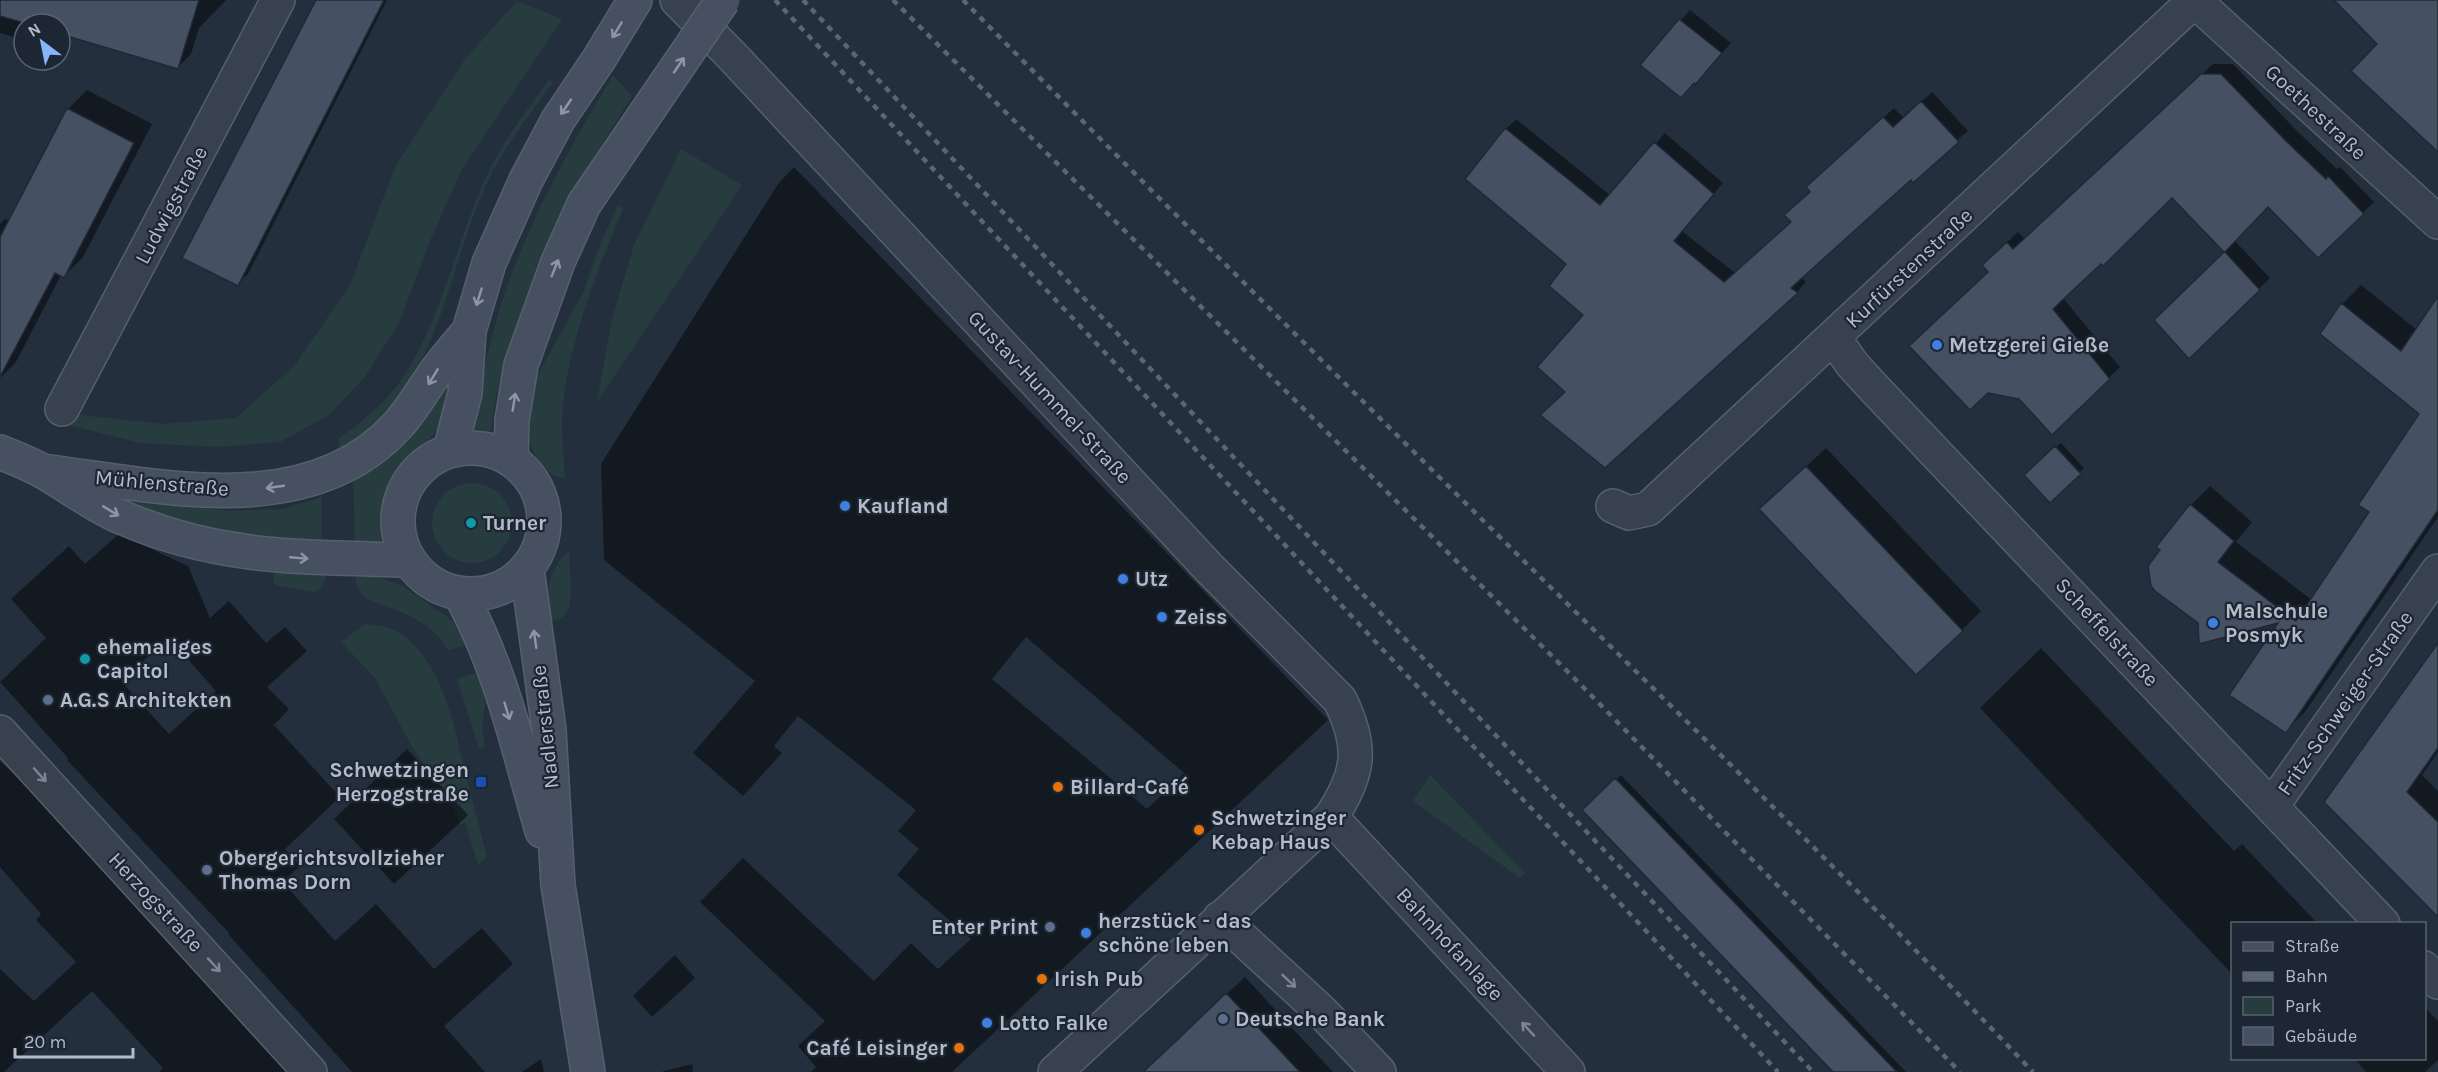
<svg xmlns="http://www.w3.org/2000/svg" width="2438" height="1072" font-family="Karla,sans-serif">
<rect width="100%" height="100%" fill="#242f3e"/>
<path fill="#263c3f" d="M 517,1 L 562,19 L 462,169 L 430,241 L 399,323 L 364,378 L 329,415 L 280,442 L 217,447 L 141,443 L 65,424 L 71,414 L 162,424 L 236,418 L 295,365 L 350,285 L 395,167 L 465,59 Z
M 613,75 L 632,96 L 591,162 L 566,209 L 516,331 L 497,392 L 491,431 L 475,429 L 472,423 C 484,369 495,314 516,263 C 542,197 577,135 613,75 Z
M 549,80 L 553,82 C 532,112 506,144 490,177 C 450,259 444,357 377,424 C 367,434 352,441 340,449 L 338,439 C 360,423 382,406 398,384 C 441,325 456,241 487,175 C 503,141 527,110 549,80 Z
M 681,149 L 742,185 L 597,402 L 612,319 L 634,245 Z
M 618,205 L 623,209 C 597,270 563,357 562,424 C 562,442 564,460 565,479 L 552,475 L 542,466 L 531,448 L 527,407 L 531,387 L 584,291 L 599,247 Z
M 450,376 L 455,377 C 451,392 448,412 440,426 C 434,439 419,446 410,455 C 385,478 379,508 381,541 L 376,545 L 355,545 L 353,479 C 398,451 426,424 450,376 Z
M432 523a40 40 0 1 1 80 0a40 40 0 1 1-80 0Z
M 322,497 L 321,546 L 258,541 L 161,517 L 117,500 L 233,511 L 283,509 Z
M 569,550 C 569,565 575,603 565,615 C 560,619 554,621 548,623 C 546,594 547,570 569,550 Z
M 278,570 L 327,573 L 323,586 L 315,592 L 279,586 L 274,583 L 273,576 Z
M 355,577 L 378,577 L 401,585 L 453,621 L 467,645 L 448,650 C 433,624 410,615 383,605 C 376,602 366,600 362,594 C 357,589 356,583 355,577 Z
M 365,624 C 380,625 396,628 408,639 C 445,673 454,725 465,772 C 472,800 480,829 487,857 L 478,865 L 465,822 L 461,825 L 453,807 L 411,745 L 375,678 L 341,642 Z
M 478,672 L 485,703 L 482,730 L 485,747 L 479,749 L 457,679 Z
M 1430,775 L 1525,873 L 1520,878 L 1413,801 Z"/>
<path fill="#0007" fill-rule="evenodd" d="M 0,0 L 226,0 L 199,28 L 191,54 L 178,67 L 60,32 L 60,24 L 24,24 L 24,40 L 0,33 Z
M 317,0 L 387,0 L 248,274 L 237,284 Z
M 1690,10 L 1731,43 L 1695,83 L 1643,65 Z
M 2213,64 L 2233,64 L 2297,131 L 2337,169 L 2340,167 L 2374,202 L 2318,256 L 2269,205 L 2234,240 L 2270,278 L 2189,357 L 2156,320 L 2226,252 L 2172,196 L 2063,298 L 2120,367 L 2052,432 L 1989,272 L 1994,255 L 2018,232 L 2025,239 Z
M 87,90 L 152,124 L 83,257 L 64,276 L 61,275 L 16,362 L 0,378 L 0,224 L 5,219 L 10,221 L 68,109 Z
M 1932,92 L 1968,131 L 1911,178 L 1800,277 L 1806,282 L 1797,292 L 1567,391 L 1585,315 L 1568,264 L 1506,129 L 1516,119 L 1610,195 L 1665,133 L 1723,183 L 1682,231 L 1735,273 L 1793,222 L 1818,177 L 1894,108 L 1904,118 Z
M 794,167 L 1328,720 L 952,1072 L 811,1072 L 816,1067 L 798,1046 L 825,1021 L 700,902 L 743,858 L 874,981 L 911,943 L 938,969 L 971,939 L 897,875 L 919,849 L 898,831 L 916,810 L 798,716 L 774,746 L 782,753 L 743,796 L 693,753 L 755,681 L 604,560 L 601,464 L 778,184 ZM 1026,637 L 1184,773 L 1147,809 L 992,679 Z
M 2361,285 L 2417,330 L 2438,299 L 2438,517 L 2305,712 L 2285,731 L 2281,621 L 2199,623 L 2191,505 L 2210,486 L 2252,522 L 2236,542 L 2312,600 L 2371,512 L 2421,414 L 2342,304 Z
M 2061,443 L 2084,468 L 2050,501 L 2026,475 Z
M 1826,448 L 1981,611 L 1962,630 L 1780,491 Z
M 119,534 L 188,566 L 210,618 L 229,601 L 266,643 L 285,627 L 307,651 L 267,687 L 289,709 L 274,725 L 340,797 L 285,849 L 300,866 L 283,882 L 335,941 L 376,904 L 434,969 L 482,928 L 513,964 L 444,1026 L 485,1072 L 352,1072 L 228,934 L 229,933 L 67,760 L 68,758 L 0,682 L 46,638 L 11,599 L 69,546 L 85,564 ZM 169,638 L 216,691 L 169,734 L 121,681 Z
M 2438,644 L 2438,752 L 2422,775 L 2438,791 L 2438,912 L 2326,802 Z
M 2041,648 L 2234,851 L 2242,844 L 2318,924 L 2232,924 L 2232,974 L 1980,708 Z
M 407,749 L 468,815 L 394,884 L 334,819 Z
M 0,761 L 37,796 L 287,1072 L 159,1072 L 163,1068 L 92,991 L 4,1072 L 0,1072 L 0,969 L 34,1001 L 76,962 L 36,920 L 41,914 L 0,867 Z
M 1621,775 L 1906,1072 L 1833,1072 L 1584,810 Z
M 675,955 L 695,978 L 652,1017 L 633,996 Z
M 1245,977 L 1333,1072 L 1229,1072 L 1207,1012 Z
M 2424,1007 L 2438,1021 L 2438,1060 L 2425,1072 L 2366,1072 L 2354,1058 L 2424,1058 Z
M 541,1059 L 544,1072 L 522,1072 Z
M 692,1064 L 693,1072 L 661,1072 Z"/>
<path fill="#455162" stroke="#1f2835" stroke-width="1.5" d="M 0,0 L 199,0 L 178,69 L 60,34 L 60,24 L 28,24 L 0,16 Z
M 316,0 L 384,0 L 238,286 L 182,258 Z
M 2334,0 L 2438,0 L 2438,152 L 2351,71 L 2377,44 Z
M 1679,19 L 1722,53 L 1695,85 L 1694,83 L 1681,98 L 1640,65 Z
M 2201,74 L 2221,74 L 2286,141 L 2326,179 L 2328,176 L 2364,214 L 2318,258 L 2268,207 L 2225,252 L 2260,290 L 2189,359 L 2154,320 L 2224,252 L 2172,198 L 2103,266 L 2101,264 L 2053,309 L 2110,379 L 2052,435 L 2019,399 L 1988,393 L 1970,410 L 1909,346 L 1988,272 L 1982,265 L 2007,242 L 2013,249 Z
M 1921,101 L 1959,142 L 1913,183 L 1911,180 L 1791,288 L 1798,293 L 1605,468 L 1540,415 L 1565,392 L 1537,367 L 1583,315 L 1549,286 L 1566,264 L 1465,179 L 1505,128 L 1600,205 L 1654,142 L 1714,194 L 1674,241 L 1724,282 L 1791,222 L 1784,215 L 1810,192 L 1806,187 L 1883,117 L 1893,127 Z
M 67,108 L 134,143 L 64,278 L 55,273 L 0,377 L 0,237 Z
M 2438,296 L 2438,510 L 2286,733 L 2229,695 L 2278,623 L 2199,644 L 2198,623 L 2155,591 L 2151,586 L 2148,566 L 2160,550 L 2156,547 L 2190,504 L 2234,541 L 2218,562 L 2296,621 L 2369,512 L 2358,505 L 2419,414 L 2320,334 L 2341,303 L 2401,351 Z
M 2055,446 L 2081,474 L 2050,503 L 2024,475 Z
M 1806,466 L 1963,631 L 1916,675 L 1759,509 Z
M 2438,643 L 2438,748 L 2407,792 L 2438,822 L 2438,917 L 2324,802 Z
M 1615,778 L 1897,1072 L 1833,1072 L 1582,810 Z
M 1226,993 L 1300,1072 L 1143,1072 L 1174,1043 Z"/>
<g fill="none" stroke-linecap="round" stroke-linejoin="round">
<defs>
<path id="street" d="M 677,0 L 735,59 L 1210,569 L 1340,700 C 1363,747 1360,773 1331,817 L 1055,1072
M 2195,1 L 2438,222
M 1834,338 L 1852,364 L 1872,386 L 2383,924
M 62,409 L 278,0
M 1613,506 L 1629,513 L 1648,509 L 2195,0
M 0,732 L 310,1072
M 2272,806 L 2438,571
M 1331,817 L 1568,1072
M 1220,918 L 1322,1012 L 1379,1072
M 2424,968 L 2438,982"/>
<path id="secondary" d="M398 521a73 73 0 1 1 146 0a73 73 0 1 1-146 0Z
M 450,451 L 465,393 L 469,331 L 489,263 L 526,180 L 558,120 L 599,59 L 635,0
M 0,452 C 15,458 31,464 46,473 C 70,487 95,506 121,517 C 219,560 305,557 408,560
M 511,460 L 512,420 L 521,365 L 558,262 L 584,204 L 646,113
M 42,471 C 157,485 308,524 398,425 C 414,407 425,386 440,366 C 449,354 459,343 469,331
M 527,569 L 549,730 L 558,885 L 588,1072
M 460,594 C 501,667 519,752 542,831"/>
</defs>
<use href="#street" stroke="#565f6c" stroke-width="36"/>
<use href="#secondary" stroke="#565f6c" stroke-width="36"/>
<use href="#street" stroke="#38414e" stroke-width="33"/>
<use href="#secondary" stroke="#465061" stroke-width="33"/>
<path stroke="#5a6575" stroke-width="4.5" stroke-dasharray="6 6" stroke-linecap="butt" d="M 775,0 L 1778,1072
M 803,0 L 1813,1072
M 893,0 L 1585,689 L 1960,1072
M 963,0 C 1148,188 1335,374 1523,560 C 1694,729 1867,897 2033,1072"/>
<defs>
<path id="secondary-bridge" d="M 646,113 L 723,0"/>
</defs>
<use href="#secondary-bridge" stroke="#565f6c" stroke-width="36" stroke-linecap="butt"/>
<use href="#secondary-bridge" stroke="#465061" stroke-width="33"/>
</g>
<defs><path id="oneway-shaft" d="M-6 0H5M1.5-3L5.5 0L1.5 3" fill="none" stroke-width="1.6" stroke-linecap="round" stroke-linejoin="round" transform="scale(1.5)"/></defs>
<g stroke="#8e96a5">
<use href="#oneway-shaft" transform="translate(617 30) rotate(121)"/>
<use href="#oneway-shaft" transform="translate(679 65) rotate(-56)"/>
<use href="#oneway-shaft" transform="translate(566 107) rotate(124)"/>
<use href="#oneway-shaft" transform="translate(555 268) rotate(-68)"/>
<use href="#oneway-shaft" transform="translate(479 297) rotate(107)"/>
<use href="#oneway-shaft" transform="translate(433 377) rotate(121)"/>
<use href="#oneway-shaft" transform="translate(514 402) rotate(-81)"/>
<use href="#oneway-shaft" transform="translate(275 487) rotate(172)"/>
<use href="#oneway-shaft" transform="translate(111 511) rotate(31)"/>
<use href="#oneway-shaft" transform="translate(299 558) rotate(5)"/>
<use href="#oneway-shaft" transform="translate(535 639) rotate(-98)"/>
<use href="#oneway-shaft" transform="translate(507 711) rotate(73)"/>
</g>
<g stroke="#7c8592">
<use href="#oneway-shaft" transform="translate(40 775) rotate(48)"/>
<use href="#oneway-shaft" transform="translate(214 965) rotate(47)"/>
<use href="#oneway-shaft" transform="translate(1289 981) rotate(43)"/>
<use href="#oneway-shaft" transform="translate(1528 1029) rotate(-133)"/>
</g>
<g fill="#3f7fe0" stroke="#1d2633" stroke-width="2">
<circle cx="1937" cy="345" r="6"/>
<circle cx="845" cy="506" r="6"/>
<circle cx="1123" cy="579" r="6"/>
<circle cx="1162" cy="617" r="6"/>
<circle cx="2213" cy="623" r="6"/>
<circle cx="1086" cy="933" r="6"/>
<circle cx="987" cy="1023" r="6"/>
</g>
<g fill="#0f9aa8" stroke="#1d2633" stroke-width="2">
<circle cx="471" cy="523" r="6"/>
<circle cx="85" cy="659" r="6"/>
</g>
<g fill="#5c6f8a" stroke="#1d2633" stroke-width="2">
<circle cx="48" cy="700" r="6"/>
<circle cx="207" cy="870" r="6"/>
<circle cx="1050" cy="927" r="6"/>
<circle cx="1223" cy="1019" r="6"/>
</g>
<rect fill="#1a4fb4" stroke="#1d2633" stroke-width="2" x="475" y="776" width="12" height="12" rx="3"/>
<g fill="#e8710a" stroke="#1d2633" stroke-width="2">
<circle cx="1058" cy="787" r="6"/>
<circle cx="1199" cy="830" r="6"/>
<circle cx="1042" cy="979" r="6"/>
<circle cx="959" cy="1048" r="6"/>
</g>
<g text-anchor="middle" dominant-baseline="central" stroke-width="4.5" stroke-linejoin="round" paint-order="stroke">
<g font-size="21" fill="#b4bcc9" stroke="#1d2633">
<text transform="translate(2316 112) rotate(43)">Goethestraße</text>
<text transform="translate(171 205) rotate(-62)">Ludwigstraße</text>
<text transform="translate(1909 268) rotate(-43)">Kurfürstenstraße</text>
<text transform="translate(1050 397) rotate(47)">Gustav-Hummel-Straße</text>
<text transform="translate(162 483) rotate(5)">Mühlenstraße</text>
<text transform="translate(2107 632) rotate(47)">Scheffelstraße</text>
<text transform="translate(2345 703) rotate(-55)">Fritz-Schweiger-Straße</text>
<text transform="translate(545 727) rotate(-96)">Nadlerstraße</text>
<text transform="translate(156 902) rotate(47)">Herzogstraße</text>
<text transform="translate(1450 944) rotate(47)">Bahnhofanlage</text>
</g>
<g font-size="21" font-weight="bold" fill="#b4bcc9" stroke="#1d2633" text-anchor="start">
<text x="1949" y="345">Metzgerei Gieße</text>
<text x="857" y="506">Kaufland</text>
<text x="483" y="523">Turner</text>
<text x="1135" y="579">Utz</text>
<text x="2225" y="611">Malschule<tspan x="2225" dy="24">Posmyk</tspan></text>
<text x="1174" y="617">Zeiss</text>
<text x="97" y="647">ehemaliges<tspan x="97" dy="24">Capitol</tspan></text>
<text x="60" y="700">A.G.S Architekten</text>
<text x="469" y="770" text-anchor="end">Schwetzingen<tspan x="469" dy="24">Herzogstraße</tspan></text>
<text x="1070" y="787">Billard-Café</text>
<text x="1211" y="818">Schwetzinger<tspan x="1211" dy="24">Kebap Haus</tspan></text>
<text x="219" y="858">Obergerichtsvollzieher<tspan x="219" dy="24">Thomas Dorn</tspan></text>
<text x="1098" y="921">herzstück - das<tspan x="1098" dy="24">schöne leben</tspan></text>
<text x="1038" y="927" text-anchor="end">Enter Print</text>
<text x="1054" y="979">Irish Pub</text>
<text x="1235" y="1019">Deutsche Bank</text>
<text x="999" y="1023">Lotto Falke</text>
<text x="947" y="1048" text-anchor="end">Café Leisinger</text>
</g>
</g>
<rect x="2231" y="922" width="195" height="138" fill="#1d2633" stroke="#59626f" stroke-width="1.5"/>
<rect x="2243" y="942" width="30" height="9" fill="#465061" stroke="#59626f" stroke-width="1.5"/>
<text x="2285" y="952" font-size="18" fill="#b4bcc9">Straße</text>
<rect x="2243" y="972" width="30" height="9" fill="#5a6575" stroke="#59626f" stroke-width="1.5"/>
<text x="2285" y="982" font-size="18" fill="#b4bcc9">Bahn</text>
<rect x="2243" y="997" width="30" height="18" fill="#263c3f" stroke="#59626f" stroke-width="1.5"/>
<text x="2285" y="1012" font-size="18" fill="#b4bcc9">Park</text>
<rect x="2243" y="1027" width="30" height="18" fill="#455162" stroke="#59626f" stroke-width="1.5"/>
<text x="2285" y="1042" font-size="18" fill="#b4bcc9">Gebäude</text>
<g transform="translate(42 42) rotate(328)"><circle r="28" fill="#1d2633" stroke="#59626f" stroke-width="1.5"/>
<path d="M0-4.5L10 22L0 15L-10 22Z" fill="#8ab4f8"/>
<text y="-9" font-size="16" font-weight="bold" text-anchor="middle" fill="#b4bcc9">N</text>
</g>
<path d="M15 1048v9h118v-9" fill="none" stroke="#b4bcc9" stroke-width="3"/>
<text x="24" y="1048" font-size="18" fill="#b4bcc9" stroke="#1d2633" stroke-width="4.5" paint-order="stroke">20 m</text>
</svg>
